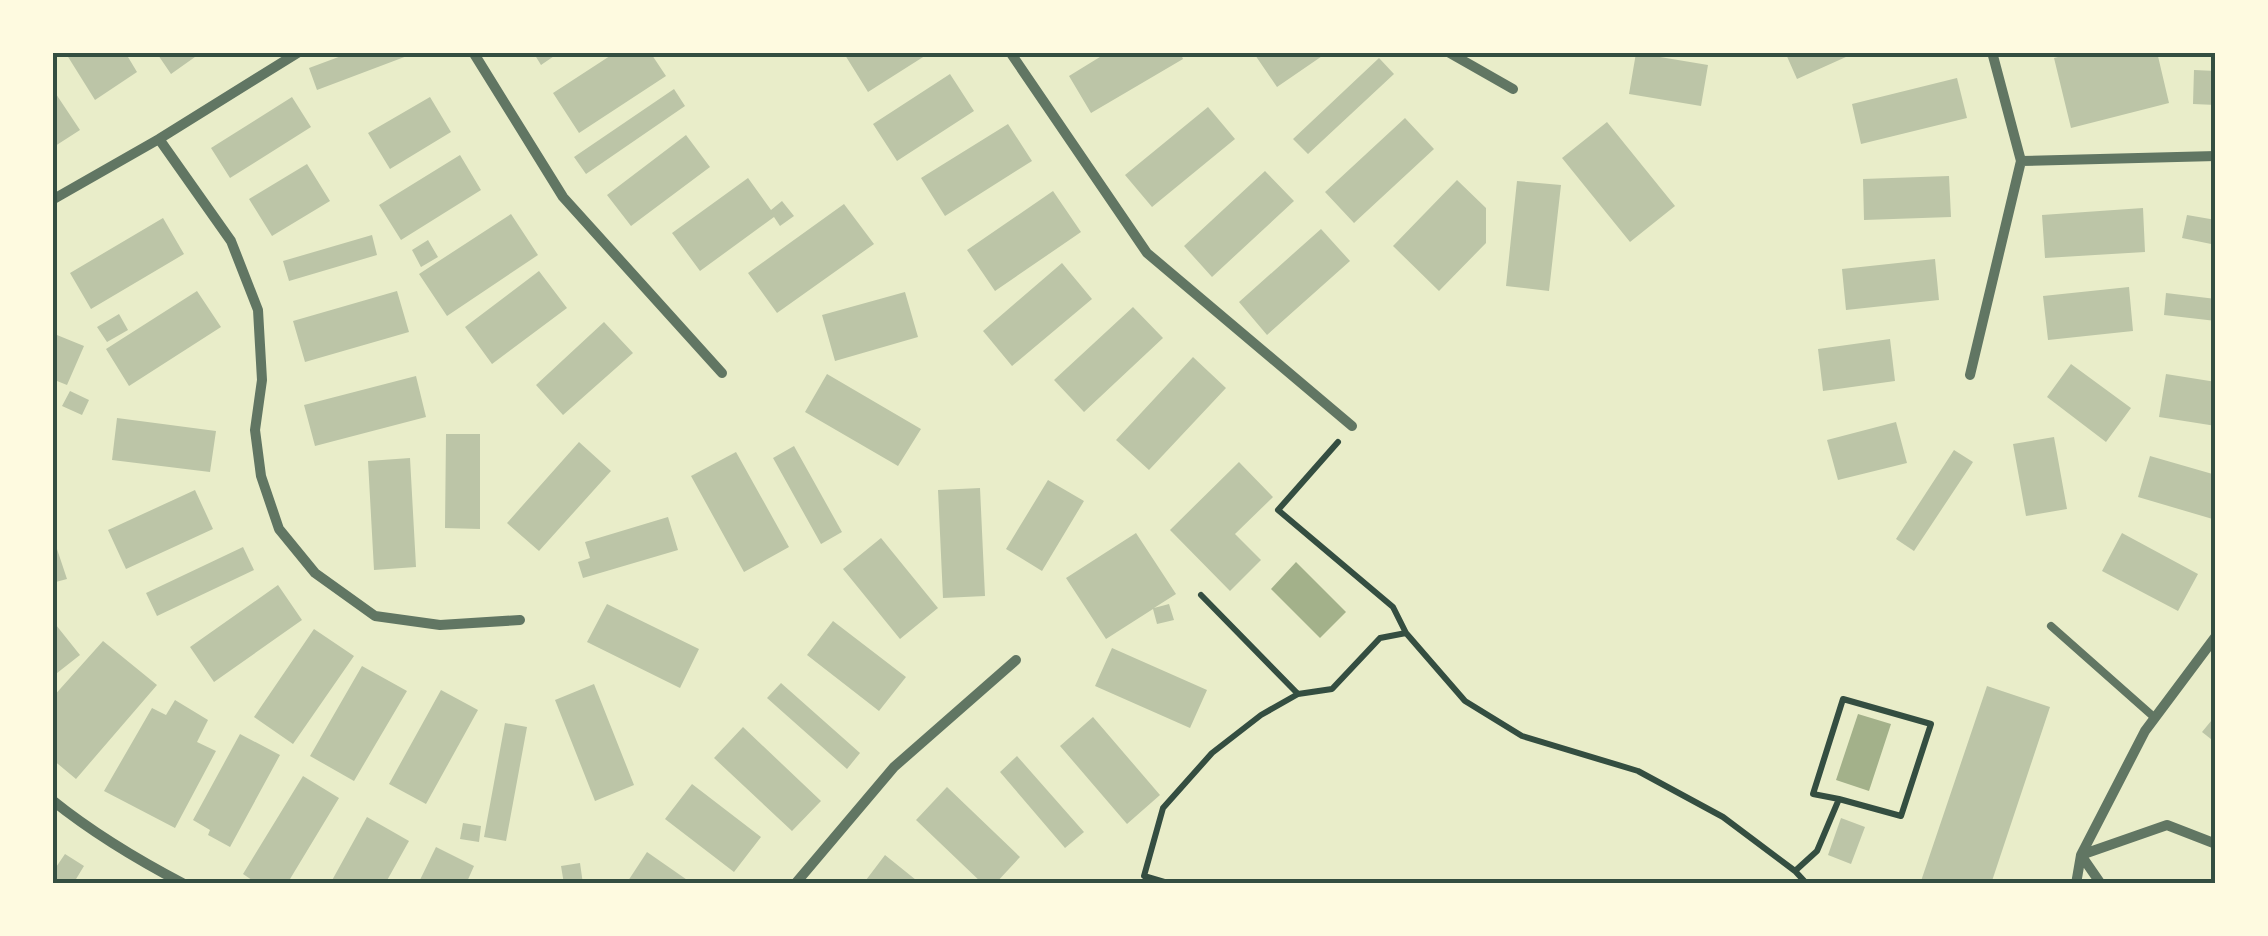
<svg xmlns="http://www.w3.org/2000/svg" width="2268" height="936" font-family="Ubuntu,sans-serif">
<rect width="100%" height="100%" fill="#e9edc9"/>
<path fill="#a3b18a" d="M 1296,562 L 1346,612 L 1320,638 L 1271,589 Z
M 1858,714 L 1891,724 L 1869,791 L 1836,780 Z"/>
<path fill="#bcc5a7" d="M 65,52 L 125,52 L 137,72 L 95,100 Z
M 156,52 L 202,52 L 171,74 Z
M 352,52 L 415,52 L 415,53 L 317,90 L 309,68 Z
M 533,52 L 560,52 L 541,65 Z
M 616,52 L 650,52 L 666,76 L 579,133 L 553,93 Z
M 849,52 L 931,52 L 868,92 L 845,55 Z
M 1108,52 L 1180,52 L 1183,59 L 1091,113 L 1069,76 Z
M 1253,52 L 1328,52 L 1277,87 Z
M 1785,52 L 1857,52 L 1797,79 Z
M 2078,52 L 2157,52 L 2169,103 L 2071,128 L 2054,58 Z
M 1636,53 L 1708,65 L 1701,106 L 1629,94 Z
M 1379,58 L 1394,74 L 1308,154 L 1293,139 Z
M 2194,70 L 2216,71 L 2216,105 L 2193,104 Z
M 950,74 L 974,111 L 897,161 L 873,124 Z
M 1957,78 L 1967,118 L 1861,144 L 1852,104 Z
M 52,88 L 80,130 L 52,148 Z
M 674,89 L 685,106 L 586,174 L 574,157 Z
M 292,97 L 311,127 L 230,178 L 211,148 Z
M 430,97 L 451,132 L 390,169 L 368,133 Z
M 1208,107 L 1235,139 L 1152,207 L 1125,175 Z
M 1405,118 L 1434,149 L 1354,223 L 1325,192 Z
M 1607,122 L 1675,206 L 1630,242 L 1562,158 Z
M 1008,124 L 1032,161 L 945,216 L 921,178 Z
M 686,135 L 710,167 L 631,226 L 607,195 Z
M 460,155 L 481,190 L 401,240 L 379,205 Z
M 307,164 L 330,201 L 272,236 L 249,199 Z
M 1265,171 L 1294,201 L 1212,277 L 1184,246 Z
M 1949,176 L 1951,217 L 1864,220 L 1863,179 Z
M 748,178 L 771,210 L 782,201 L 794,216 L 780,226 L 774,217 L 700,271 L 672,233 Z
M 1457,180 L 1486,208 L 1486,243 L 1439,291 L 1393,246 Z
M 1517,181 L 1561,185 L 1549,291 L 1506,286 Z
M 1053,191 L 1081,232 L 995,291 L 967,250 Z
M 844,204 L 874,244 L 777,313 L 748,273 Z
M 2143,208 L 2145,252 L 2045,258 L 2042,215 Z
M 511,214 L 538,255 L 447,316 L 419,274 Z
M 2187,215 L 2216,220 L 2216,245 L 2182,238 Z
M 163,218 L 184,254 L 91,309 L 70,273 Z
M 1321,229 L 1350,261 L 1267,335 L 1239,302 Z
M 372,235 L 377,255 L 289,281 L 283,261 Z
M 428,240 L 438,257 L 421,267 L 412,250 Z
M 1935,259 L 1939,300 L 1846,310 L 1842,269 Z
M 1062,263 L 1092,299 L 1012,366 L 983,331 Z
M 539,271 L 567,308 L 492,364 L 465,327 Z
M 2129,287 L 2133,331 L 2048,340 L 2043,296 Z
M 197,291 L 221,327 L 129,386 L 106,349 Z
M 397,291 L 409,332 L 305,362 L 293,321 Z
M 905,292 L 918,337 L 835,361 L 822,315 Z
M 2166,293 L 2216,299 L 2216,321 L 2164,315 Z
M 1133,307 L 1163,338 L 1084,412 L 1054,380 Z
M 119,314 L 128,330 L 107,342 L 97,327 Z
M 604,322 L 633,353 L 563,415 L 536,385 Z
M 52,333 L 84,346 L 67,385 L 52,379 Z
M 1890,339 L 1895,381 L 1823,391 L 1818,349 Z
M 1193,357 L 1226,388 L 1149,470 L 1116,440 Z
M 2071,364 L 2131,408 L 2106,442 L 2047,397 Z
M 827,374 L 921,429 L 898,466 L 805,412 Z
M 2166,374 L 2216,382 L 2216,426 L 2159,417 Z
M 416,376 L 426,417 L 315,446 L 304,405 Z
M 70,391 L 89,400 L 82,415 L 62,406 Z
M 117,418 L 216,431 L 210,472 L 112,460 Z
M 1896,422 L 1907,463 L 1838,480 L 1827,440 Z
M 446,434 L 480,434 L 480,529 L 445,528 Z
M 2054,437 L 2067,509 L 2026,516 L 2013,444 Z
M 579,442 L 611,471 L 539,551 L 507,523 Z
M 794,446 L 842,532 L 821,544 L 773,458 Z
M 1954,450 L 1973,462 L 1914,551 L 1896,539 Z
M 736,452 L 789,547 L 744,572 L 691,476 Z
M 2150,456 L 2216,475 L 2216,520 L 2138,497 Z
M 410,458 L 416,567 L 374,570 L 368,461 Z
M 1239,462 L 1273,497 L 1235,534 L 1261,560 L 1230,591 L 1170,530 Z
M 1048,480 L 1084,501 L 1042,571 L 1006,549 Z
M 980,488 L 985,596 L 943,598 L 938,490 Z
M 195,490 L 213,529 L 126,569 L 108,530 Z
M 668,517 L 678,550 L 583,578 L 578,562 L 590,558 L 585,542 Z
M 1136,533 L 1176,594 L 1154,608 L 1169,604 L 1174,620 L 1157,624 L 1153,609 L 1106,639 L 1066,578 Z
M 2122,533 L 2198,574 L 2178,611 L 2102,571 Z
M 52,534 L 67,579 L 52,583 Z
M 881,538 L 938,608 L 900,639 L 843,569 Z
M 243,547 L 254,570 L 157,616 L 146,593 Z
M 278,585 L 302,620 L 214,682 L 190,647 Z
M 607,604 L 699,649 L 680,688 L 587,642 Z
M 52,620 L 80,655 L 52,677 Z
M 833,621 L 906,677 L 879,711 L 807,655 Z
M 314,629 L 354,656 L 293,744 L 254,717 Z
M 103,641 L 157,685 L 76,779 L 52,759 L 52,698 Z
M 1112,648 L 1207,690 L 1190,728 L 1095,686 Z
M 362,666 L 407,691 L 354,781 L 310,756 Z
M 781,683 L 860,753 L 847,769 L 767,698 Z
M 594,684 L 634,785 L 595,801 L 555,700 Z
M 1987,686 L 2050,707 L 1991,884 L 1920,884 Z
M 441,690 L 478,710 L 426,804 L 389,784 Z
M 175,700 L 208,720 L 197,742 L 216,751 L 175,828 L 104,791 L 152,708 L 166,715 Z
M 2216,715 L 2216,743 L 2202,732 Z
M 1093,717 L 1160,795 L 1127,824 L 1060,746 Z
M 505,723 L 527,727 L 506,841 L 484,837 Z
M 743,727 L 821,801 L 792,831 L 714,758 Z
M 240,734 L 280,755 L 230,847 L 208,835 L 210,830 L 193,820 Z
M 1017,756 L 1084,832 L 1065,848 L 1000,772 Z
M 303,776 L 339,798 L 287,884 L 258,884 L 243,874 Z
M 692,784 L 761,837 L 734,872 L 665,819 Z
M 947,787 L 1020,857 L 995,884 L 983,884 L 916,820 Z
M 367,817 L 409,841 L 385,884 L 330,884 Z
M 1841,818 L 1865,827 L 1851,864 L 1828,855 Z
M 463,823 L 481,826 L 479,842 L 460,839 Z
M 436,847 L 474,866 L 466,884 L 418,884 Z
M 647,852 L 693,884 L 626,884 Z
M 65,854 L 84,866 L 73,884 L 52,884 L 52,873 Z
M 885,855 L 921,884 L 863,884 Z
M 580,863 L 583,884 L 564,884 L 561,866 Z"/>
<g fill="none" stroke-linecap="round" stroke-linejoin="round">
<path stroke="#344e41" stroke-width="6" d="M 1201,595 L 1298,694 L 1332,689 L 1380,638 L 1406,633 L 1393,607 L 1278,510 L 1338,442
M 1406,633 L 1465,701 L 1522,736 L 1638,771 L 1723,817 L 1795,871 L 1817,851 L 1839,799 L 1813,794 L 1843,699 L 1931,724 L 1901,816 L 1839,799
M 1795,871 L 1807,884
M 1171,884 L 1144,876 L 1163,808 L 1212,753 L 1261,715 L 1298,694"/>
<path stroke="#617663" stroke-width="8" d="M 2051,626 L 2155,718"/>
<path stroke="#617663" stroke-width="10" d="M 473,52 L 563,197 L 722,373
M 1010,52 L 1147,253 L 1352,426
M 1448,52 L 1513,89
M 1992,52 L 2021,161 L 2216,156
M 159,139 L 231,241 L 258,310 L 262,380 L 255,430 L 261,476 L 279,529 L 315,573 L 375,616 L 440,625 L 520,620
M 52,200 L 159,139 L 299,52
M 1970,375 L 2021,161
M 52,800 C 93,833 138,860 184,884
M 795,884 L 894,767 L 1016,660
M 2076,884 L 2081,855 L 2145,731 L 2216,636
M 2101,884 L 2081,855 L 2167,825 L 2216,844"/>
</g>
<rect width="2268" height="936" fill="none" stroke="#fefae0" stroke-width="110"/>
<rect x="55" y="55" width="2158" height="826" fill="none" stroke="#344e41" stroke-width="4"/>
</svg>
